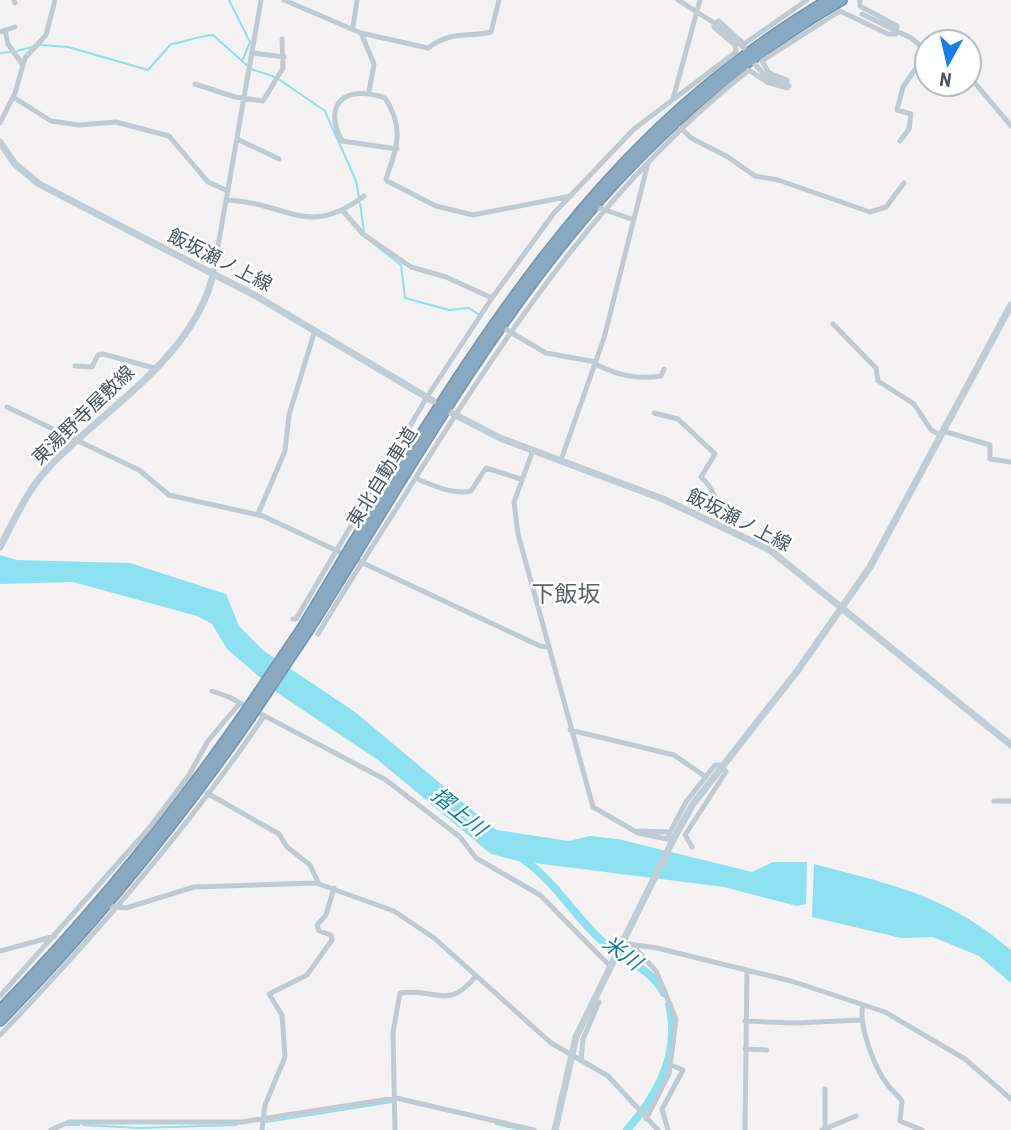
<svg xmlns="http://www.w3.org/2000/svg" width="1011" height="1130" font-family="'Roboto Condensed','Noto Sans JP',sans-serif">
<rect width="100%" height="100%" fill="#f5f2f3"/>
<path fill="#8de0f0" d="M 0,555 L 16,560 L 130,563 L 226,594 L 239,626 L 264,651 L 355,712 L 496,830 L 569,841 L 590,836 L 618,839 L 752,872 L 773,862 L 807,862 L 806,904 L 797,906 L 724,887 L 518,861 L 491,854 L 378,760 L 279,694 L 227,649 L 212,624 L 197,616 L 73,582 L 0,584 Z
M 814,864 C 893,885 947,895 1011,950 L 1011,983 L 979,956 L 933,937 L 901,938 L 812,917 Z"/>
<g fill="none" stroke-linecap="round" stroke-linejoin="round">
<path stroke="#8de0f0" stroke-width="2" d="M 229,0 L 250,42 L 243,59
M 40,45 L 68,47 L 148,70 L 171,44 C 186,42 197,36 213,35 L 251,69 L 275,77
M 17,51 L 32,47
M 0,53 L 11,52
M 280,80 L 325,111 L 356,181 L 359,197
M 360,203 L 364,232
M 365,237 L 401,265 L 405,298 L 449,310 L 469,308 L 478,314
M 266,1122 L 392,1102
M 496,1124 L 522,1130
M 67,1125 L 79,1125
M 84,1125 L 139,1128 L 236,1125"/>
<path stroke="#8de0f0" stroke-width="8" d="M 520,857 C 556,881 572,914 603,942 C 623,961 650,967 664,993
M 627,1130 C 657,1096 681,1052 669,1005"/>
<defs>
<path id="highway" d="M 350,548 C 486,331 600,135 828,0
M 357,552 C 495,328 607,137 842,0
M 302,628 L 344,558
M 308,631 L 351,562
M 0,1010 C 89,918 171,819 244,714
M 0,1021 C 92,927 175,826 250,718"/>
</defs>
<use href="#highway" stroke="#7493ae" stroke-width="12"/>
<path stroke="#c0cad2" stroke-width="5" d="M 14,0 L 15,3
M 284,0 L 361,33 L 374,64 L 369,92
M 678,0 L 719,26 L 744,48
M 862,14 L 911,38 L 927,51
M 714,23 L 719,21 L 744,44 L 807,0
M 353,27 L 357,0
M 5,30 L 8,44 L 22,64
M 0,32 L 15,27
M 361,33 L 428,48 C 452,30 467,38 491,32 L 499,0
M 253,53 L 284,57
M 754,63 L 766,77 L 789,86
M 969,76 L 1011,126
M 195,84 L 235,97 L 263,101 L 283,68 L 282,39
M 13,97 L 51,121 L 79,125 L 116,122 L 169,136 L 208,182 L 228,191
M 673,99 L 700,0
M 0,123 L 15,93 L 25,58 L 46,35 L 55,0
M 681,128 L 691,138 L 728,157 L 755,176 L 778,180 L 870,212 L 886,207 L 904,183
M 237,139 L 279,159
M 900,141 L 909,129 L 911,114 L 897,110 L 903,87 L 927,52
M 397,149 L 342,141 C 321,101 348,85 385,98 C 405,129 397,147 386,179 L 387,181 L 436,206 L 473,215 L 571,196
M 227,200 C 289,203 307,239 364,196
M 597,207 L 634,220
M 343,211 L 363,234 L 411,267 L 446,277 L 492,298
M 213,275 L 261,0
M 833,324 L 876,368 L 878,381 L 914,404 L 931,430 L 941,435
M 505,329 L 546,353 L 596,362
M 595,364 C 617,375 637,380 661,376 L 664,369
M 75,366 L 92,367 L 98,355 L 103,354 L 154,368
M 7,407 L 139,470 L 169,495 L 263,516 L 540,646 L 547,647
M 654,413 L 678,419 L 715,454 L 701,477 C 713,488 722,506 716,523
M 943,431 L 990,445 L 990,459 L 1011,462
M 533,450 L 514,502 L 518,534 L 593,807 L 638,833 L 672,840
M 561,460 L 604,338 L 648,163
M 415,478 C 432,485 452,495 471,491 L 486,468 L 521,479
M 258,514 L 285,451 L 289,415 L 315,330
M 293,619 L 296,619 L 427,397 L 492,298 L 554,213 L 634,129 L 736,52 L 735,45 L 714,27 L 714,23
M 318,634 C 348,583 382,532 413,482 C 507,331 608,181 749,70 L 767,82 L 787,88 L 787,80 L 769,73 L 762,61 L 840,11 L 888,34 L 896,34 L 897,26 L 860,6 L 860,0
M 212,691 L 229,697 L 386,780 L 460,837 L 476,858 L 540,895 L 610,966
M 570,730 L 674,755 L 706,777
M 207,793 L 279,834 L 287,847 L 310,865 L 319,884
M 994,801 L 1011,801
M 639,831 L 670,832
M 667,838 L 686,802 L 715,765 L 720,765 L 726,772 L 685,835 L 692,847
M 111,906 L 126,908 L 194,887 L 316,883 L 394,911 L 434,938 L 551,1043 L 608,1076 L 658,1130
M 621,943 L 657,948 L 791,981 L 885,1012 L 965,1059 L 1011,1099
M 632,945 L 656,971 L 676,1019 L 669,1074 L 646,1119
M 0,951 L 55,936
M 0,996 L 150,827 L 189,775 L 208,741 L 240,703
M 863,1005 C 858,1024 874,1067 887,1084 C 891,1090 898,1095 902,1101 L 900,1121 L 922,1130
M 745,1021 L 797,1023 L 860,1020
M 0,1035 C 95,936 187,830 264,716
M 745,1049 L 767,1050
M 581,1061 L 583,1039 L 599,1002
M 825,1089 L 825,1129
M 51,1130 L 69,1122 L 242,1122 L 396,1098 L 534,1130
M 262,1130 L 265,1105 L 285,1057 L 282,1015 L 269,994 L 307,975 L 332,940 L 331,935 L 319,931 L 317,925 L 326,915 L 334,888
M 395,1130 L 393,1032 L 400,993 C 436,987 447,1012 476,976
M 668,1130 L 662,1109 L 683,1070 L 671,1065
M 745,1130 L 747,970
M 822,1130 L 856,1116"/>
<path stroke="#c0ccd6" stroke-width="7" d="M 0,142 L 15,164 L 39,184 L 256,296 L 433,401
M 448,411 L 500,438 L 663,499 L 770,550 L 1011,745
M 0,547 C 15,519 28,488 51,465 C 107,407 193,357 213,275
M 555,1130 L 576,1037 L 674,838 L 693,804 L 798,670 L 870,567 L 1011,305"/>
<use href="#highway" stroke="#89a8c2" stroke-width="9"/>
<defs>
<path id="highway-bridge" d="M 344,558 L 350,548
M 351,562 L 357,552
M 244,714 L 302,628
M 250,718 L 308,631"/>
</defs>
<use href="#highway-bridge" stroke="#7493ae" stroke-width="12" stroke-linecap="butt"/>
<use href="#highway-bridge" stroke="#89a8c2" stroke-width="9"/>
</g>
<g text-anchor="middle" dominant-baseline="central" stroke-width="5" stroke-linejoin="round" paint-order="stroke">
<g font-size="19" fill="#495761" stroke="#fff">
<text transform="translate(220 260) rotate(27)">飯坂瀬ノ上線</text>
<text transform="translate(83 415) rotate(-44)">東湯野寺屋敷線</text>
<text transform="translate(382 477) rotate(-58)">東北自動車道</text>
<text transform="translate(739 520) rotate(27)">飯坂瀬ノ上線</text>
</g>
<g font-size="21" font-style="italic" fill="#0a7f94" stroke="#fff">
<text transform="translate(459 812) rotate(39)">摺上川</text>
<text transform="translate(622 953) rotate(36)">米川</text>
</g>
<g font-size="23" fill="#5e6368" stroke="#fff">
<text x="566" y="594">下飯坂</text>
</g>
</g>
<g transform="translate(948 63) rotate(188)"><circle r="33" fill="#ffffff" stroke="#b6bcc0" stroke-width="2"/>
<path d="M0-5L12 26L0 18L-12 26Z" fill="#157eec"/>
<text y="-10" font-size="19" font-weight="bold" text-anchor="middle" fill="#495761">N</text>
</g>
</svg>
